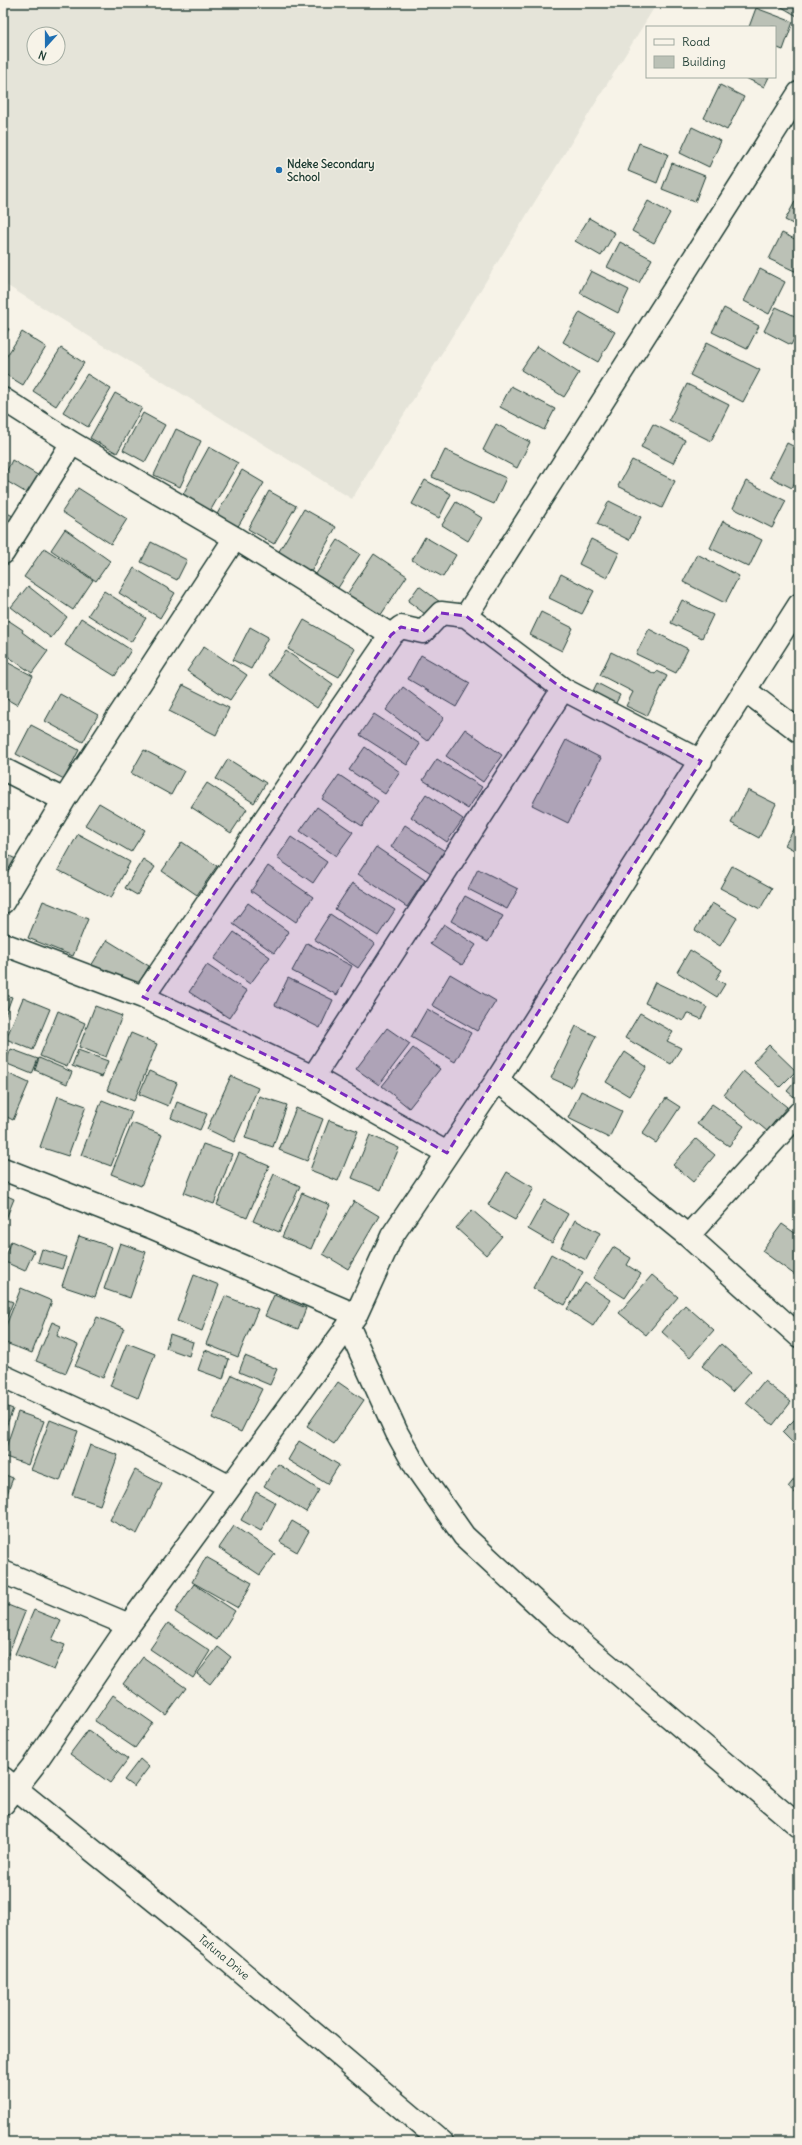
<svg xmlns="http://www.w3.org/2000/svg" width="802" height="2145" font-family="Delius,sans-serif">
<rect width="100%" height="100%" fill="#f7f3e8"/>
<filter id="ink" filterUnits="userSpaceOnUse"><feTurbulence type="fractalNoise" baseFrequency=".025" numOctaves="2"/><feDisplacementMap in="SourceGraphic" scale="8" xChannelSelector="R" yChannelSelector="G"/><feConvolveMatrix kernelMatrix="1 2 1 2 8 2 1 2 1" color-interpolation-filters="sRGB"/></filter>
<g filter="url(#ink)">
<path fill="#e5e4d9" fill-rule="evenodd" d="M 3,3 L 657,3 L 352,499 L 3,283 ZM 34,34 L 58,34 L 58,58 L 34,58 Z"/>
<path fill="#bbc1b6" stroke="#1f3d34" d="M 775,3 L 799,3 L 799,13 L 797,16 Z
M 756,8 L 793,22 L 783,50 L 775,47 L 775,27 L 749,27 Z
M 744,77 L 769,77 L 764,87 Z
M 720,85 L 744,97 L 727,130 L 704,118 Z
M 692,127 L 721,141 L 709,167 L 680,153 Z
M 639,143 L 668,154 L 657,183 L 628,171 Z
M 672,163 L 705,176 L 695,202 L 662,189 Z
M 797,198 L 799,199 L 799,227 L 785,220 Z
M 648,201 L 670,213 L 654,243 L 632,231 Z
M 589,218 L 615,233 L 601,256 L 575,241 Z
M 782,233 L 799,241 L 799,273 L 769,259 Z
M 620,242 L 652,259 L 639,283 L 607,267 Z
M 760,269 L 785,282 L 769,314 L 744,301 Z
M 591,271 L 629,290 L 618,313 L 580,293 Z
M 776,307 L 799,318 L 799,329 L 791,345 L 764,331 Z
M 724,308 L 759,326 L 747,349 L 712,332 Z
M 580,312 L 615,332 L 598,362 L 563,342 Z
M 3,326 L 9,329 L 3,339 Z
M 22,332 L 46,347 L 23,385 L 3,373 L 3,362 Z
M 706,343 L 760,370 L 743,402 L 690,375 Z
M 537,346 L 579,373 L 564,397 L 521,370 Z
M 61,348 L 84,363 L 56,406 L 33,391 Z
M 87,374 L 111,389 L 88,427 L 63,412 Z
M 687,384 L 729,405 L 711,441 L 669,420 Z
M 511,386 L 555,409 L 544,430 L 500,407 Z
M 115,393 L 142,408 L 117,453 L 90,438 Z
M 143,413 L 165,425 L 145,462 L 123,450 Z
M 799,415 L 799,435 L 791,431 Z
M 496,424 L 530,442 L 517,468 L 483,450 Z
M 653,424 L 685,440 L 673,463 L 641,447 Z
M 176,429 L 201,441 L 180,487 L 154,475 Z
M 787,443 L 799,449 L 799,474 L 792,488 L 770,477 Z
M 209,447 L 238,463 L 209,513 L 181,498 Z
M 445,450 L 506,478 L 494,504 L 432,477 Z
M 12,460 L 41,477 L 30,495 L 3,479 Z
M 632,460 L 675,481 L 662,508 L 618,486 Z
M 242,470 L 264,483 L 237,528 L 216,516 Z
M 425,480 L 451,494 L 439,518 L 412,504 Z
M 746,481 L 786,501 L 772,528 L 733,508 Z
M 78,488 L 127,519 L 111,544 L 62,512 Z
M 269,491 L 296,506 L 274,544 L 248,529 Z
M 609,501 L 641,517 L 629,540 L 597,524 Z
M 456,502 L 482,518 L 468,541 L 442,525 Z
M 304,509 L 336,527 L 311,572 L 278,553 Z
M 3,511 L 15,517 L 10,526 L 3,523 Z
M 723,521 L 762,540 L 749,567 L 710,548 Z
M 65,529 L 110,561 L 96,581 L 51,550 Z
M 425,537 L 456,555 L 443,577 L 412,560 Z
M 591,539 L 619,553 L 607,578 L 579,564 Z
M 338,540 L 360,554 L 336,591 L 314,577 Z
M 151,542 L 187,560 L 177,580 L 141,562 Z
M 44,548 L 93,580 L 73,610 L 24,577 Z
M 374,554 L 407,576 L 376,622 L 343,600 Z
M 697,554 L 739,576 L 725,603 L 683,582 Z
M 134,568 L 175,593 L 160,618 L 119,593 Z
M 561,574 L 594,591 L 582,614 L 549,598 Z
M 28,586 L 67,617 L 51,638 L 11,607 Z
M 419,586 L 444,605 L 433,620 L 408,601 Z
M 104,591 L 146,618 L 131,642 L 88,615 Z
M 682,600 L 713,615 L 702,638 L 671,623 Z
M 541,612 L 573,628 L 562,651 L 530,635 Z
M 5,618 L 23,630 L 22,632 L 48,651 L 32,673 L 3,653 L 3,621 Z
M 81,618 L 131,650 L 115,676 L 65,645 Z
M 304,620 L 355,649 L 339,677 L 288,649 Z
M 250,627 L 268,637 L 251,669 L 233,660 Z
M 649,629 L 688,649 L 676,673 L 636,654 Z
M 204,646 L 247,675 L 230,700 L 187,671 Z
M 286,651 L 333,684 L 317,708 L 269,675 Z
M 611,652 L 655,674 L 657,671 L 667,676 L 647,716 L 626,706 L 633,692 L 600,675 Z
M 421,655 L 470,683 L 456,707 L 408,679 Z
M 3,660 L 33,676 L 17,705 L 3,697 Z
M 597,683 L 620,695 L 613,709 L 590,697 Z
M 183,685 L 229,708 L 216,735 L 169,711 Z
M 403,687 L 444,718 L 427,741 L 386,710 Z
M 60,694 L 98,715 L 83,742 L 45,721 Z
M 374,714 L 420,744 L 407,765 L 360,735 Z
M 31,725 L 79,750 L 64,779 L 16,754 Z
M 465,729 L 502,755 L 483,782 L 446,756 Z
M 566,740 L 601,758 L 568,823 L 532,805 Z
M 365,747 L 400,772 L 385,794 L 349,770 Z
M 144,750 L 184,771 L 171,795 L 131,773 Z
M 228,759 L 266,783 L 254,803 L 216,779 Z
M 437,759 L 482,787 L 468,809 L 423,780 Z
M 339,775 L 378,801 L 362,826 L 322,799 Z
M 207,783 L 247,809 L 231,833 L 191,807 Z
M 748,790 L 776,804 L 759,838 L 731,823 Z
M 426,794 L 463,819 L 447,842 L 411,817 Z
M 99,803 L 145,830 L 131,852 L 85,825 Z
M 317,807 L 353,832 L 336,856 L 300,831 Z
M 799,820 L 799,853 L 785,845 Z
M 405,825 L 445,851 L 431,873 L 391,847 Z
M 78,834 L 130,862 L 111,898 L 58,870 Z
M 291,837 L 327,862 L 313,883 L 277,858 Z
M 182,842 L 217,866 L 197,895 L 162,871 Z
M 376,847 L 425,880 L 407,907 L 358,874 Z
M 3,853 L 16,859 L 10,874 L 3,871 Z
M 143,859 L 155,867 L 137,895 L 125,888 Z
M 268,866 L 313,897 L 296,922 L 251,891 Z
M 732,866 L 772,888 L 760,909 L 720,888 Z
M 478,869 L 518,889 L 507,909 L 468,889 Z
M 352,883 L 395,910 L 378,936 L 335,909 Z
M 465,896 L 503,916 L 488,942 L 451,921 Z
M 43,901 L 88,919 L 73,956 L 28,938 Z
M 248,903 L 289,932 L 274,953 L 233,924 Z
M 712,903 L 737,918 L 720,946 L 695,930 Z
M 330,914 L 375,944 L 358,968 L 314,939 Z
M 444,924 L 476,945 L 462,965 L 430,944 Z
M 234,932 L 270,957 L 250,984 L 214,959 Z
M 107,940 L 149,966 L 134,991 L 91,966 Z
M 307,943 L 352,966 L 337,995 L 292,971 Z
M 690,950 L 722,970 L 716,979 L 725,984 L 717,997 L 677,972 Z
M 207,965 L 247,991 L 229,1018 L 189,992 Z
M 450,974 L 496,1001 L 477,1031 L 432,1005 Z
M 288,978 L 333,1000 L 320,1028 L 275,1005 Z
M 655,982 L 707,1007 L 701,1019 L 687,1013 L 683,1021 L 645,1003 Z
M 3,994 L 12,997 L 3,1021 Z
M 23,998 L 50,1009 L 33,1050 L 6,1039 Z
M 95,1006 L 122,1016 L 106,1057 L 79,1047 Z
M 427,1009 L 471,1033 L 455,1062 L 411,1037 Z
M 58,1011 L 85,1023 L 67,1067 L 40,1056 Z
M 640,1013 L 673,1032 L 667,1041 L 681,1048 L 671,1064 L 625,1038 Z
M 576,1026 L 596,1036 L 571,1087 L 551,1078 Z
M 387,1028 L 410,1044 L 379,1085 L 356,1069 Z
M 131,1033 L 157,1044 L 134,1101 L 107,1090 Z
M 769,1045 L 796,1071 L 780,1087 L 753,1062 Z
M 413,1048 L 440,1069 L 409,1108 L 382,1086 Z
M 11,1049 L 38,1059 L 32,1074 L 5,1063 Z
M 78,1050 L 108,1061 L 102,1077 L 72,1066 Z
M 625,1052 L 647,1067 L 629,1096 L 606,1082 Z
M 39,1058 L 72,1072 L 67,1084 L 35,1070 Z
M 3,1071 L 29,1083 L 13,1120 L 3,1115 Z
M 149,1071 L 177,1083 L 168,1106 L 139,1094 Z
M 743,1071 L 787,1107 L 767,1131 L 724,1095 Z
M 231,1076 L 258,1088 L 234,1142 L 207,1129 Z
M 799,1077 L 799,1101 L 787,1091 Z
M 581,1091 L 622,1111 L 609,1138 L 568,1118 Z
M 58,1096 L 86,1106 L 68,1156 L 40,1147 Z
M 259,1096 L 287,1105 L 273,1147 L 245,1138 Z
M 666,1098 L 680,1107 L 656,1143 L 642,1134 Z
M 102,1100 L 132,1112 L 111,1166 L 81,1155 Z
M 177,1102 L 207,1114 L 200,1130 L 171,1118 Z
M 712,1104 L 744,1126 L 729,1146 L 697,1124 Z
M 296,1108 L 323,1119 L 307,1161 L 279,1150 Z
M 329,1120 L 358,1131 L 338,1181 L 310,1170 Z
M 132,1123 L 162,1135 L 141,1186 L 111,1174 Z
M 370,1135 L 399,1148 L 381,1190 L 352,1178 Z
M 696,1139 L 715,1155 L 693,1182 L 673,1165 Z
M 203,1144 L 232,1154 L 214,1204 L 184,1193 Z
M 239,1153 L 269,1166 L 247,1218 L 217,1205 Z
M 507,1172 L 534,1188 L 515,1220 L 488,1205 Z
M 274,1174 L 300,1186 L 279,1232 L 253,1221 Z
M 302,1193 L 330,1205 L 311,1249 L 282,1237 Z
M 3,1194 L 14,1199 L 3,1226 Z
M 544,1200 L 568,1214 L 552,1243 L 528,1229 Z
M 354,1201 L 379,1216 L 348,1269 L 323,1254 Z
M 472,1210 L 502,1236 L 486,1255 L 456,1228 Z
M 575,1220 L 600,1233 L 586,1260 L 561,1247 Z
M 782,1224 L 799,1236 L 799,1278 L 762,1251 Z
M 79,1236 L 112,1247 L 95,1297 L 62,1286 Z
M 11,1241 L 34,1251 L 25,1271 L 3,1261 Z
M 120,1243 L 146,1252 L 130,1298 L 104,1289 Z
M 613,1247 L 631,1258 L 627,1265 L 641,1274 L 625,1298 L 593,1278 Z
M 42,1249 L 66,1257 L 62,1269 L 38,1262 Z
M 551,1254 L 583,1272 L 565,1305 L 533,1288 Z
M 194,1275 L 219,1285 L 202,1331 L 177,1321 Z
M 652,1275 L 678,1297 L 646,1335 L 619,1313 Z
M 585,1283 L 610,1300 L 593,1326 L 567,1309 Z
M 21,1288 L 52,1301 L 32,1353 L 3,1342 L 3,1333 Z
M 274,1295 L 306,1308 L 298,1329 L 265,1316 Z
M 225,1296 L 258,1309 L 238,1357 L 206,1344 Z
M 3,1298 L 13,1302 L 3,1327 Z
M 685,1305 L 714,1330 L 690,1357 L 662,1332 Z
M 97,1317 L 124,1328 L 103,1378 L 75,1366 Z
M 52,1322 L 61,1326 L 57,1336 L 78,1345 L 66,1373 L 36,1361 Z
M 170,1334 L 193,1342 L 189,1356 L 166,1348 Z
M 127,1343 L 155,1354 L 138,1398 L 110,1386 Z
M 721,1344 L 751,1371 L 732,1392 L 702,1366 Z
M 205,1350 L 229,1359 L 223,1379 L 198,1370 Z
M 245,1356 L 277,1369 L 270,1385 L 239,1372 Z
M 232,1375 L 262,1389 L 241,1432 L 212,1418 Z
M 764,1381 L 791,1402 L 773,1425 L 746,1403 Z
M 338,1382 L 364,1400 L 334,1444 L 307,1426 Z
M 3,1405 L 13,1409 L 3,1434 Z
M 18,1412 L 44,1421 L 28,1465 L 3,1456 Z
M 799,1415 L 799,1449 L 782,1432 Z
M 50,1420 L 78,1431 L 60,1481 L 31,1470 Z
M 299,1441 L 339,1465 L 327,1484 L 288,1460 Z
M 90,1445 L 118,1455 L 100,1505 L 72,1495 Z
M 278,1464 L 319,1490 L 306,1512 L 264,1486 Z
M 135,1470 L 162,1484 L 137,1534 L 110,1520 Z
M 799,1473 L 799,1496 L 788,1487 Z
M 3,1474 L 13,1478 L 3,1505 Z
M 256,1492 L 276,1503 L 261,1531 L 241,1520 Z
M 292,1521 L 309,1531 L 297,1552 L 280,1542 Z
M 234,1526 L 275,1554 L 260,1575 L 219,1548 Z
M 206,1557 L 252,1583 L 238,1608 L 192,1582 Z
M 194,1584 L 235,1611 L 217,1640 L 175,1612 Z
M 3,1603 L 25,1612 L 7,1657 L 3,1656 Z
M 34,1610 L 61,1621 L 52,1640 L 65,1645 L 54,1670 L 15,1654 Z
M 168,1623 L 210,1651 L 193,1678 L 150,1649 Z
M 218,1647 L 231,1657 L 210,1684 L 197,1674 Z
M 143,1657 L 186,1688 L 166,1715 L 123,1684 Z
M 113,1695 L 153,1723 L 135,1748 L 95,1721 Z
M 88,1730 L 128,1759 L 110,1783 L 70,1754 Z
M 140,1759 L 149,1767 L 134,1787 L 124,1780 Z"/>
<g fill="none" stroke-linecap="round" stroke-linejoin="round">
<defs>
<path id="minor" d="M 3,399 L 72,443 L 235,538 L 391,635 L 401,627 L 423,632 L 441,613 L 466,616
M 3,553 L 72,443
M 745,690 L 799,731
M 701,761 L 563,689 L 466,616 L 799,93
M 3,769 L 64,800
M 3,902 L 64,800 L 235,538
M 3,944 L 143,997 L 313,1077 L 447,1153
M 143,997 L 391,635
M 313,1077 L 563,689
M 497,1080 L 688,1236 L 799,1336
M 3,1169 L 151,1227 L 356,1315
M 688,1236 L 799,1113
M 348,1325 L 397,1433 L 417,1469 L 464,1536 L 558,1623 L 799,1826
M 3,1376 L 130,1434 L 230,1487
M 3,1572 L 129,1625
M 3,1804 L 33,1766 L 129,1625 L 356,1315 L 392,1236 L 497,1080 L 799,605"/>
<path id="secondary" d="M 3,1778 L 212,1947 L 442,2142"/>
</defs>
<use href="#minor" stroke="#1f3d34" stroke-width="25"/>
<use href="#secondary" stroke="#1f3d34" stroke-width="25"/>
<use href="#minor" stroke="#f7f3e8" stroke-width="22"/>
<use href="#secondary" stroke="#f7f3e8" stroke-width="22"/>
</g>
</g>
<path fill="#7b2cbf" fill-opacity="0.2" stroke="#7b2cbf" stroke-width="3" stroke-dasharray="8 5" stroke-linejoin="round" d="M 441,613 L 466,616 L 563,689 L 701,761 L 447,1153 L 313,1077 L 143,997 L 391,635 L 401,627 L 423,632 Z"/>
<circle fill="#1f6fb2" stroke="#f7f3e8" stroke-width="1.5" cx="279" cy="170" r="4"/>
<g text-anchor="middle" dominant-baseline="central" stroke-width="3" stroke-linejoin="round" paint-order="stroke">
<g font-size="11" font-weight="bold" fill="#1f3d34" stroke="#f7f3e8" text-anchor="start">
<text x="287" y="164">Ndeke Secondary<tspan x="287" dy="13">School</tspan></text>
</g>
<g font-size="11" fill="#1f3d34" stroke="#f7f3e8">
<text transform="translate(224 1957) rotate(40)">Tafuna Drive</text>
</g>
</g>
<rect width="802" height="2145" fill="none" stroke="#f7f3e8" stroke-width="16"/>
<rect x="8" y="8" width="786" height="2129" fill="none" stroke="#1f3d34" stroke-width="1.5" filter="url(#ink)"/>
<rect x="646" y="26" width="130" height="52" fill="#f7f3e8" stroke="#a1aaa0"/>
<rect x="654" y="39" width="20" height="6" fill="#f7f3e8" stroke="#a1aaa0"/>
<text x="682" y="46" font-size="12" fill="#1f3d34">Road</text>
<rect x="654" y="56" width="20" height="12" fill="#bbc1b6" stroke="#a1aaa0"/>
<text x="682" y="66" font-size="12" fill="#1f3d34">Building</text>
<g transform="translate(46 46) rotate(201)"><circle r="19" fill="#f7f3e8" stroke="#a1aaa0"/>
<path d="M0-3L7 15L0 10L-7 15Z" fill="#1f6fb2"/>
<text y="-6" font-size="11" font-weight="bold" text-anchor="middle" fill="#1f3d34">N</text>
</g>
</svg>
